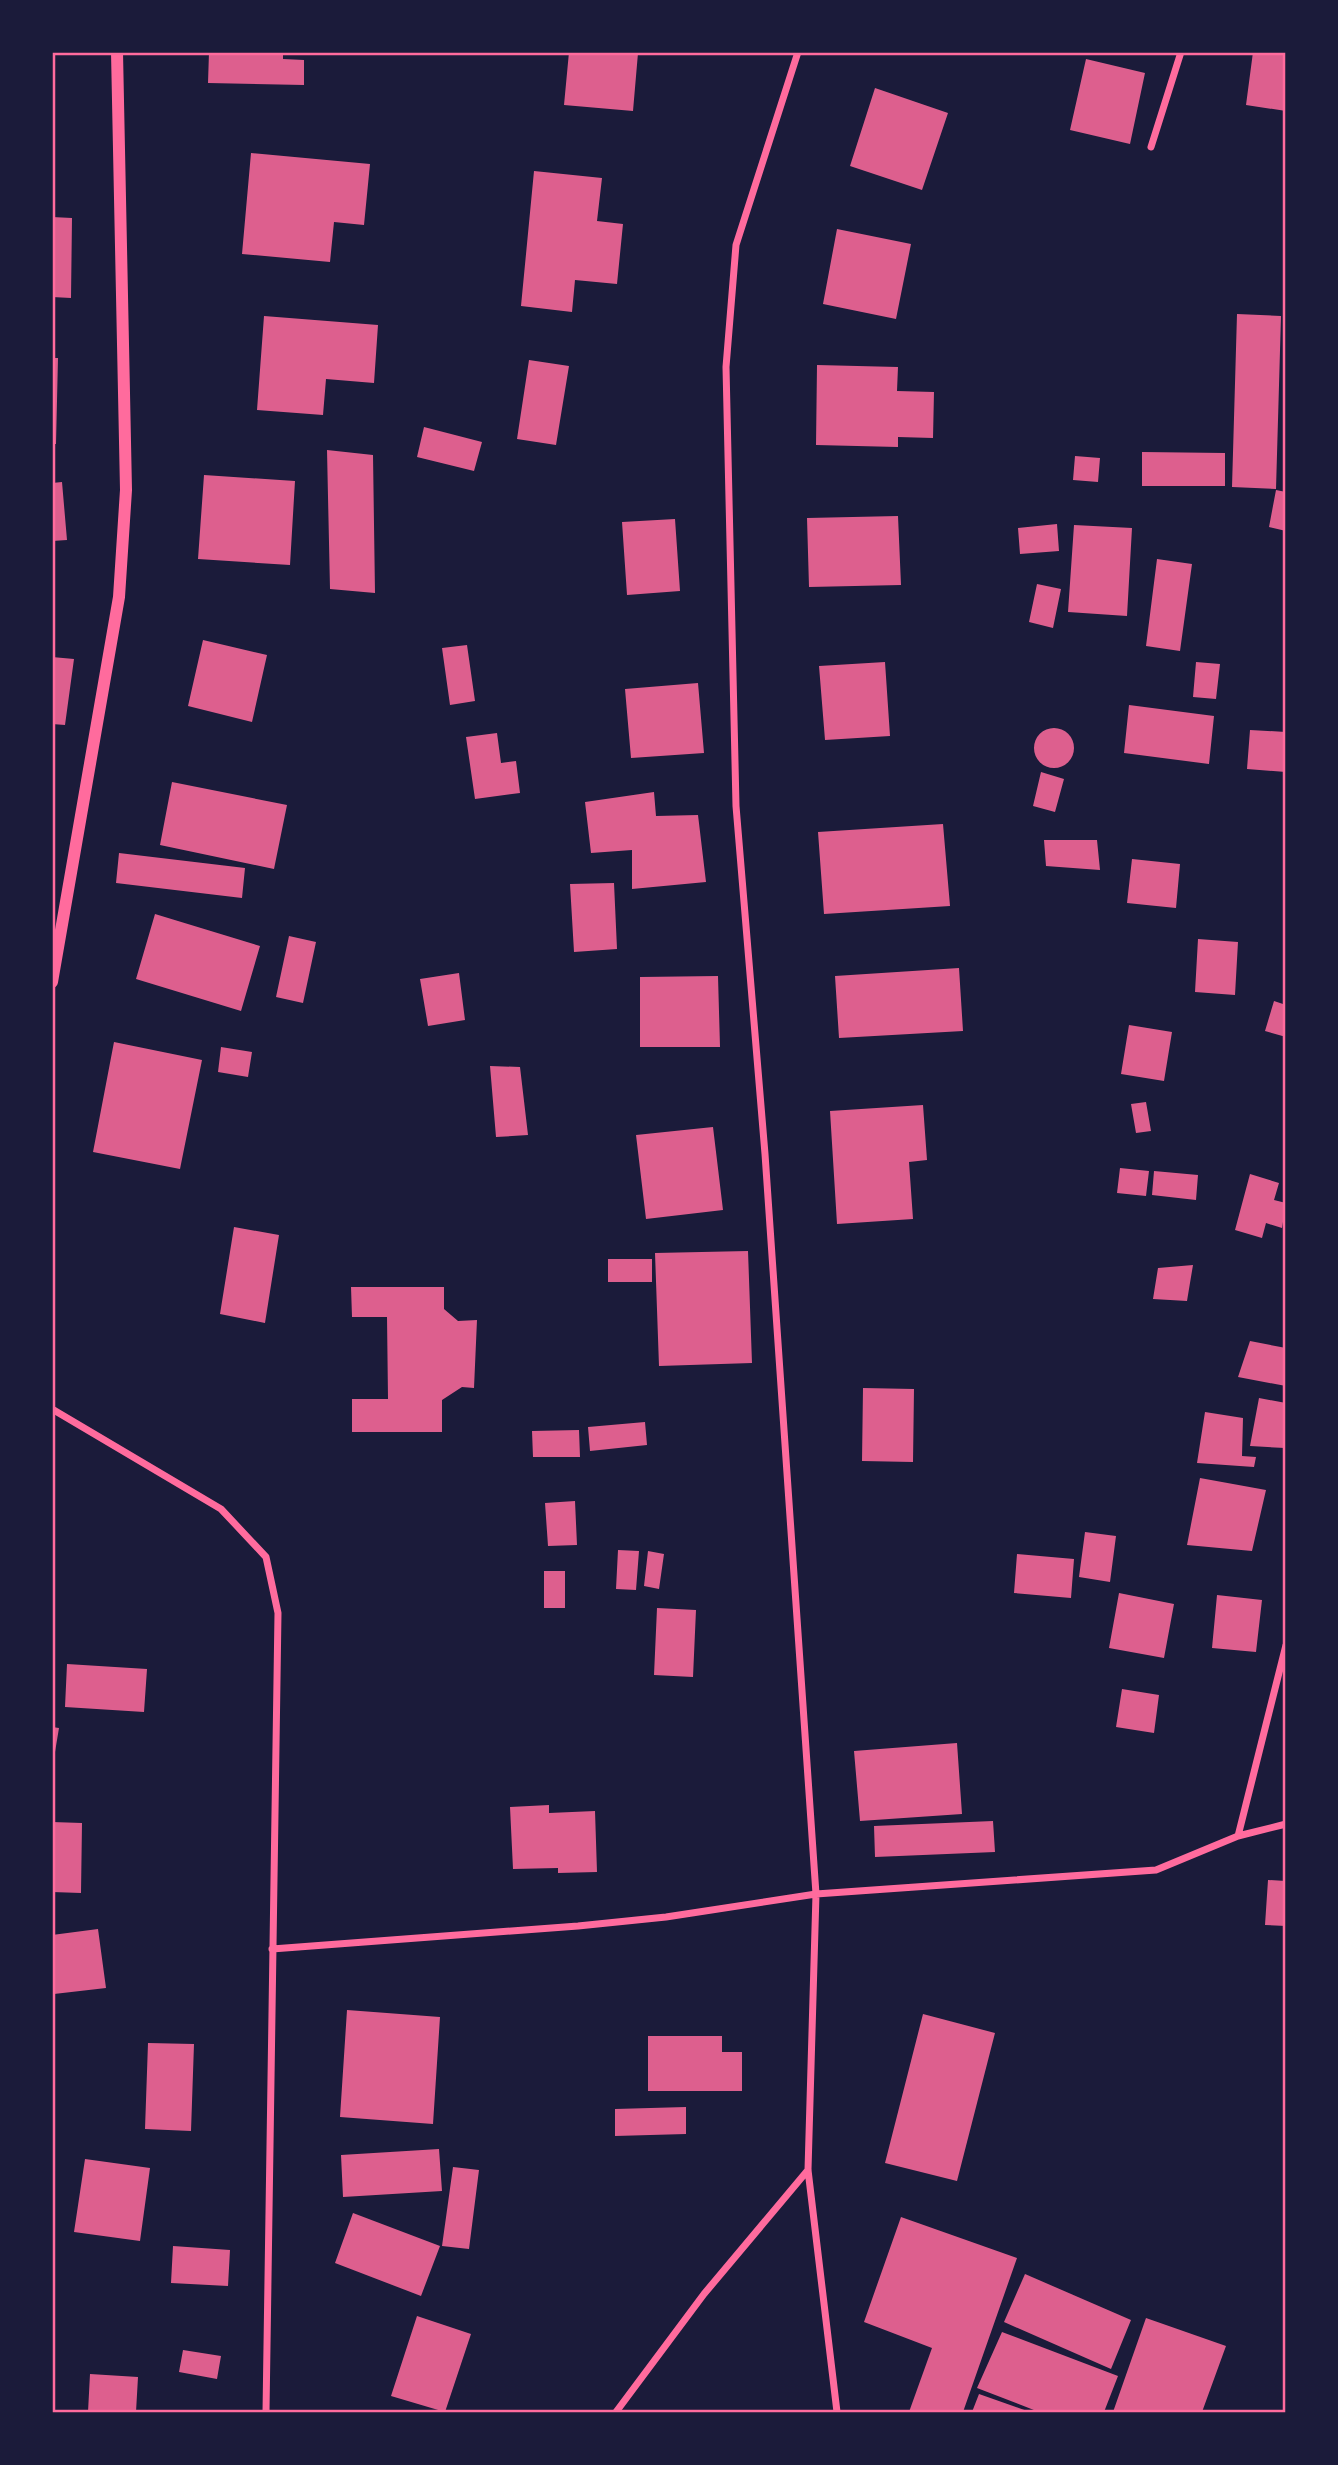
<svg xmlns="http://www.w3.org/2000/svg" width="1338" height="2465" font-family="Roboto,sans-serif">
<rect width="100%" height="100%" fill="#1b1b3a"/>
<path fill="#dd5f8e" d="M 209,52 L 283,52 L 283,59 L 304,60 L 304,85 L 208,83 Z
M 569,52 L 638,53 L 633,111 L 564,105 Z
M 1253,52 L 1286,52 L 1286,111 L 1246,105 Z
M 1086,59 L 1145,73 L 1130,144 L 1070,130 Z
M 875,88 L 948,113 L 922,190 L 850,166 Z
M 251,153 L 370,164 L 364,225 L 334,222 L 330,262 L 242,254 Z
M 534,171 L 602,178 L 597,221 L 623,224 L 617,284 L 575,280 L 572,312 L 521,306 Z
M 52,217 L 72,218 L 71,298 L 52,297 Z
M 837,229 L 911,244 L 896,319 L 823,304 Z
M 1237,314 L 1281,316 L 1276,489 L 1232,487 Z
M 264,316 L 378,325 L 374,383 L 326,379 L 323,415 L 257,410 Z
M 52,358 L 58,358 L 56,444 L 52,444 Z
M 529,360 L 569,366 L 556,445 L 517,439 Z
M 817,365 L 898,367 L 897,391 L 934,392 L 933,438 L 898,437 L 898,447 L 816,445 Z
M 424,427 L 482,442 L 474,471 L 417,457 Z
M 327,450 L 373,455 L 375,593 L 330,589 Z
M 1142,452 L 1225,453 L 1225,486 L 1142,486 Z
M 1075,456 L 1100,458 L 1098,482 L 1073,480 Z
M 204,475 L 295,481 L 290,565 L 198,559 Z
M 62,482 L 67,540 L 52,541 L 52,483 Z
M 1276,490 L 1286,492 L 1286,531 L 1269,527 Z
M 898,516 L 901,585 L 809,587 L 807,518 Z
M 675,519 L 680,591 L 627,595 L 622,522 Z
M 1057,524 L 1059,551 L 1020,554 L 1018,528 Z
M 1074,525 L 1132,528 L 1127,616 L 1068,612 Z
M 1157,559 L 1192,564 L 1180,651 L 1146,646 Z
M 1037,584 L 1061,589 L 1053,628 L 1029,622 Z
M 203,640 L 267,655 L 252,722 L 188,706 Z
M 467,645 L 475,701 L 450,705 L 442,648 Z
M 52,657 L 74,659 L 65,725 L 52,724 Z
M 885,662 L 890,736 L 825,740 L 819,666 Z
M 1196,662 L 1220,664 L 1216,699 L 1193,697 Z
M 698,683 L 704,753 L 631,758 L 625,689 Z
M 1129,705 L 1214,716 L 1209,764 L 1124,753 Z
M1034 748a20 20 0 1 1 40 0a20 20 0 1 1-40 0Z
M 1250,730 L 1286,732 L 1286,772 L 1247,769 Z
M 497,733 L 501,763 L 516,761 L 520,793 L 475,799 L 466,737 Z
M 1041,772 L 1064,779 L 1055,812 L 1033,806 Z
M 172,782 L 287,805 L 274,869 L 160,845 Z
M 654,792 L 656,816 L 698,815 L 706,882 L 632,889 L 632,850 L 591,853 L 585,802 Z
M 943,824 L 950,906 L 824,914 L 818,832 Z
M 1044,840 L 1097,840 L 1100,870 L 1046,866 Z
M 119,853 L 245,868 L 242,898 L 116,883 Z
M 1132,859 L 1180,864 L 1176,908 L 1127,903 Z
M 614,883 L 617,949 L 574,952 L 570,884 Z
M 155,914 L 260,946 L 241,1011 L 136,979 Z
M 289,936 L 316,942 L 303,1003 L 276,997 Z
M 1198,939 L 1238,942 L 1235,995 L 1195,992 Z
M 959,968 L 963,1031 L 839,1038 L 835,976 Z
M 459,973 L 465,1020 L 428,1026 L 420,979 Z
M 718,976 L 720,1047 L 640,1047 L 640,977 Z
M 1274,1001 L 1286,1005 L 1286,1037 L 1265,1031 Z
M 1129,1025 L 1172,1032 L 1164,1081 L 1121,1074 Z
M 114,1042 L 202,1060 L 180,1169 L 93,1152 Z
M 221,1047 L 252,1052 L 248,1077 L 218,1072 Z
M 490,1066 L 520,1067 L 528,1135 L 496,1137 Z
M 1146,1102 L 1151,1131 L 1136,1133 L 1131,1104 Z
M 923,1105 L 927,1160 L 909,1162 L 913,1219 L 837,1224 L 830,1111 Z
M 713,1127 L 723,1210 L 646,1219 L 636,1135 Z
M 1120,1168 L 1149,1171 L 1146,1196 L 1117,1193 Z
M 1154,1171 L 1198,1175 L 1196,1200 L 1152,1195 Z
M 1250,1174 L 1279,1183 L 1274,1200 L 1286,1203 L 1282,1228 L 1266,1223 L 1262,1238 L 1235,1230 Z
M 234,1227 L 279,1235 L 265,1323 L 220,1314 Z
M 748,1251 L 752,1363 L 659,1366 L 655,1253 Z
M 608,1259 L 652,1259 L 652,1282 L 608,1282 Z
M 1193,1265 L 1187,1301 L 1153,1299 L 1158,1268 Z
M 351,1287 L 444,1287 L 444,1309 L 458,1321 L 477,1320 L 474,1388 L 462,1387 L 442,1400 L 442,1432 L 352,1432 L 352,1399 L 388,1399 L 387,1317 L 352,1317 Z
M 1250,1341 L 1286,1348 L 1286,1386 L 1238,1377 Z
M 863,1388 L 914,1389 L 913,1462 L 862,1461 Z
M 1259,1398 L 1286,1403 L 1285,1448 L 1250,1446 Z
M 1205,1412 L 1243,1418 L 1242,1456 L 1256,1457 L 1254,1467 L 1197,1463 Z
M 645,1422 L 647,1445 L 590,1451 L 588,1427 Z
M 579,1430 L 580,1457 L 533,1457 L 532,1431 Z
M 1200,1478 L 1266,1490 L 1252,1551 L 1187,1545 Z
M 575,1501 L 577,1545 L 548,1546 L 545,1503 Z
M 1085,1532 L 1116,1536 L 1110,1582 L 1079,1577 Z
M 618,1550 L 639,1551 L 636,1590 L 616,1589 Z
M 648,1551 L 664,1554 L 659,1589 L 644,1586 Z
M 1017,1554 L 1074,1559 L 1071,1598 L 1014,1593 Z
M 544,1571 L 565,1571 L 565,1608 L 544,1608 Z
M 1119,1593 L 1174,1604 L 1164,1658 L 1109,1648 Z
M 1217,1595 L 1262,1600 L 1256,1652 L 1212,1648 Z
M 657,1608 L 696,1610 L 693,1677 L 654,1675 Z
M 67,1664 L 147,1669 L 144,1712 L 65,1707 Z
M 1122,1689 L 1159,1695 L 1154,1733 L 1116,1727 Z
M 52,1727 L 59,1728 L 54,1758 L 52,1758 Z
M 957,1743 L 962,1814 L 860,1821 L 854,1751 Z
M 549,1805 L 549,1813 L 595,1811 L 597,1872 L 558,1873 L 558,1868 L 513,1869 L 510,1807 Z
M 993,1821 L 995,1852 L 875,1857 L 874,1826 Z
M 52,1822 L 82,1823 L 81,1893 L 52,1892 Z
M 1268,1880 L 1286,1881 L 1286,1926 L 1265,1925 Z
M 98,1929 L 106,1988 L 54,1994 L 52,1935 Z
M 347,2010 L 440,2017 L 433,2124 L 340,2117 Z
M 923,2014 L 995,2033 L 957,2181 L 885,2163 Z
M 648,2036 L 722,2036 L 722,2052 L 742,2052 L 742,2091 L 648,2091 Z
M 148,2043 L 194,2044 L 191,2131 L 145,2129 Z
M 686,2107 L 686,2134 L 615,2136 L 615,2109 Z
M 439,2149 L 442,2191 L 343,2197 L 341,2155 Z
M 85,2159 L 150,2168 L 140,2241 L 74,2232 Z
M 453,2167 L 479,2170 L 469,2249 L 442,2246 Z
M 353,2213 L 440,2246 L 421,2296 L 335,2263 Z
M 901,2217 L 1017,2258 L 963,2412 L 909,2412 L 932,2348 L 864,2322 Z
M 173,2246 L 230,2250 L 228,2286 L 171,2283 Z
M 1025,2274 L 1131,2320 L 1111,2369 L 1004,2322 Z
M 417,2316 L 471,2334 L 445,2412 L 391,2396 Z
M 1146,2318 L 1226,2346 L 1202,2412 L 1113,2412 Z
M 1002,2332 L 1118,2376 L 1104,2412 L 1039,2412 L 977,2388 Z
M 183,2350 L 221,2356 L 217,2379 L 179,2372 Z
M 90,2374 L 138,2377 L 136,2412 L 88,2412 Z
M 979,2394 L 1030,2412 L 972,2412 Z"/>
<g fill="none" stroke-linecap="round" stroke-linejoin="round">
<path stroke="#ff6b9d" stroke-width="7" d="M 798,52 L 736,245 L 726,367 L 736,806 L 765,1154 L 816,1894 L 808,2170 L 837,2412
M 1151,147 L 1181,52
M 52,1409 L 221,1509 L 266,1557 L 278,1613 L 266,2412
M 1238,1836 L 1286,1645
M 272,1949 L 578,1926 L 666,1917 L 816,1894 L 1156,1870 L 1238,1836 L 1286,1824
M 616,2412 L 704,2294 L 808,2170"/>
<path stroke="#ff6b9d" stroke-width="12" d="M 52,982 L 119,597 L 126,490 L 117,52"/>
</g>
<rect width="1338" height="2465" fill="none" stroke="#1b1b3a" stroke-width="108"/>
<rect x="54" y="54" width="1230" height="2357" fill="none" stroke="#ff6b9d" stroke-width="2.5"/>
</svg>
